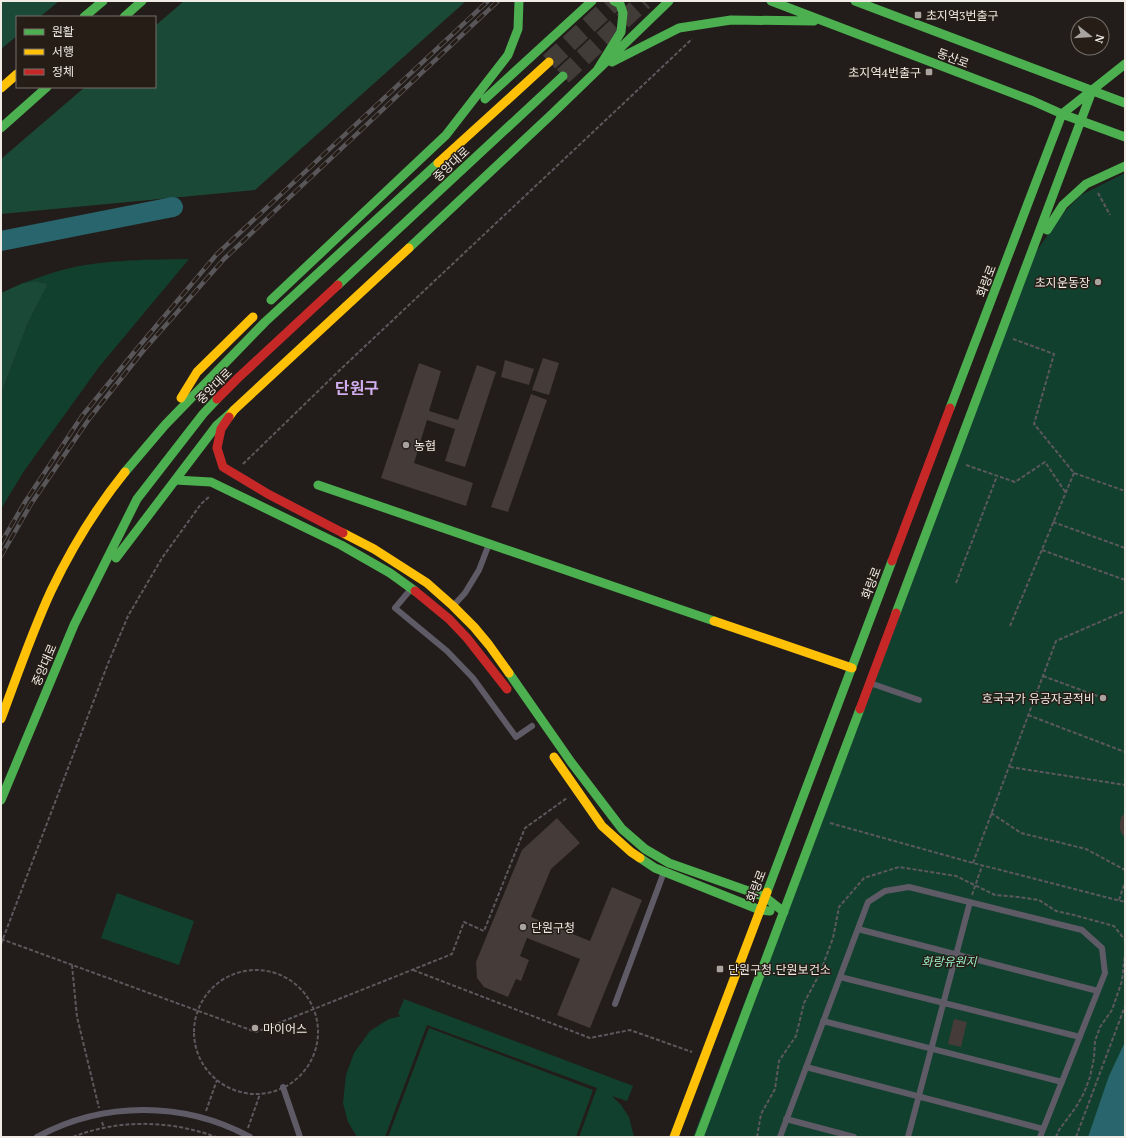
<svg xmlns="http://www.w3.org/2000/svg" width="1126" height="1138" font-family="'PT Serif','Noto Sans KR',serif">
<rect width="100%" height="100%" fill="#221d1a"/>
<path fill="#12402f" d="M 1125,173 L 1125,1137 L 693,1137 L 1027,264 L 1065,211 L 1081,195 Z
M 189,259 L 99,367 L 24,471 L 1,509 L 1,394 L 28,323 L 48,284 L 35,281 L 23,283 C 33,280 42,276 52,273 C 96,259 144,260 189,259 Z
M 117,893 L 194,921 L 179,965 L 101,938 Z
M 404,999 L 633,1086 L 627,1101 L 612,1096 L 621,1105 L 629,1117 L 634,1137 L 579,1137 L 597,1088 L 427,1025 L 385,1137 L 357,1137 L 348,1122 L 343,1103 L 346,1075 L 354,1053 L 370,1031 L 389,1019 L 401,1016 L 398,1014 Z
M 429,1028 L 593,1090 L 576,1137 L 388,1137 Z"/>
<path fill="#1b4937" d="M 1,1 L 59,1 L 40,17 L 17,17 L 17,36 L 1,49 Z
M 184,1 L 466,1 L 255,190 L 1,214 L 1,159 L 85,87 L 155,87 L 155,26 Z
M 35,281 L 48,284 L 28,323 L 1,394 L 1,293 L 23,283 Z"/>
<path fill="#28656c" d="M 1125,1042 L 1125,1137 L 1088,1137 L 1109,1076 Z"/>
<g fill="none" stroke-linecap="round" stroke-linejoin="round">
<path stroke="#28656c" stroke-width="20" d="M 1,241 L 173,207"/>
</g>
<path fill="#453b39" d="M 543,358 L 559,363 L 549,395 L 532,390 Z
M 505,360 L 534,369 L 529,385 L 501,377 Z
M 419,363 L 441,371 L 429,411 L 458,420 L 477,365 L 496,372 L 465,467 L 445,461 L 455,429 L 427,420 L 414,463 L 473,483 L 466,506 L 381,478 Z
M 531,394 L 547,400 L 508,512 L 491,507 Z
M 1125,813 L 1125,838 L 1122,834 L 1120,829 L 1120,823 L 1121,817 Z
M 557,818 L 580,843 L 551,869 L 531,917 L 590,941 L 612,887 L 642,900 L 590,1028 L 557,1015 L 580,959 L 527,938 L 520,956 L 529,960 L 521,981 L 516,979 L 508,997 L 484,987 L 477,978 L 476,962 L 522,850 Z
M 954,1019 L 967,1022 L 961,1047 L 948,1044 Z"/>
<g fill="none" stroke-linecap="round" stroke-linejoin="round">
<path stroke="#413c38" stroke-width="18" stroke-dasharray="18 9" stroke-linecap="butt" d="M 549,62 L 615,1
M 563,76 L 644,1"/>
<path stroke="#5c585d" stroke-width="2" stroke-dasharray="4 2" stroke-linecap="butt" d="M 1098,193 L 1110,215
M 1013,339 L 1054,354 L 1034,424 L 1074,473 L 1125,491
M 243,464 L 344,366 L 692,39
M 966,465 L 1015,482 L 1045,462 L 1066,493
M 1053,522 L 1125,548
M 1042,550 L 1125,580
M 956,583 L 997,476
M 1010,626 L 1074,473
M 1043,676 L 1103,698
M 1028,715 L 1125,752
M 1010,767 L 1125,785
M 991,813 L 1021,833 L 1086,849 L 1125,870
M 830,823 L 973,863 L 1125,902
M 973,863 L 1056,641 L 1125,611
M 972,895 L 982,866
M 1119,900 L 1125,882
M 1,939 L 256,1032 L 452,954 L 464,922 L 484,931 L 525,828 L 567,798
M 1,944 L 107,666 L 128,616 L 162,558 L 201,504 L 210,496
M 72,965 L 77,1017 L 99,1108
M 413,970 L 590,1038 L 630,1030 L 692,1052
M194 1032a62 62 0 1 1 124 0a62 62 0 1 1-124 0Z
M 206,1111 L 217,1080
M 102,1122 L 104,1128
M 248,1128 L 260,1094
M 73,1137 C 118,1119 170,1120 216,1137
M 757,1137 L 761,1114 L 775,1089 L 779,1061 L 796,1036 L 804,1003 L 820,973 L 833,938 L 839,907 L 864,878 L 899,867 L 956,876 L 995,895 L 1018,897 L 1039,900 L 1056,911 L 1074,915 L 1114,926 L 1125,940
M 1056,1137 L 1059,1130 L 1076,1107 L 1084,1093 L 1090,1077 L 1094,1058 L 1095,1041 L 1100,1027 L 1112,1010 L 1122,981 L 1125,953
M 1076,1137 L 1125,1006"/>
<path stroke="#5f5b66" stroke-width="6" d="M 411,589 L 395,608 L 447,651 L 473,678 L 516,737 L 532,726
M 454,605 L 465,593 L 479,570 L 489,544
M 870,683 L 919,700
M 858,929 L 1098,991
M 840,977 L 1080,1037
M 615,1004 L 664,872
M 823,1021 L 1062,1082
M 806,1067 L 1043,1129
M 283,1087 L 300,1137
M 786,1119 L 854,1137
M 37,1137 C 103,1101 184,1101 250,1137
M 780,1137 L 868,902 L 885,891 L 909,887 L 1082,930 L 1102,948 L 1105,973 L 1040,1137
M 908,1137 L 970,902"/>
<path stroke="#4caf50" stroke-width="9" d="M 771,1 L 1033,101 L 1062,114 L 1125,137
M 855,1 L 1125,103
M 84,17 L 103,1
M 124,17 L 142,1
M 612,62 L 679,28 L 731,20 L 814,21
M 598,69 L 621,32 L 623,13 L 620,4 L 614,1
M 485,99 L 592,1
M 1,128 L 47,87
M 1047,230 L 1063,205 L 1086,184 L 1125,166
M 409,248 L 552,114 L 669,1
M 338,285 L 563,76
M 271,300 L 446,135 L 508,55 L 518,29 L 519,1
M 950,408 L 1062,114 L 1125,64
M 125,472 L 165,425 L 265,322 L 438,163
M 175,480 L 211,482 L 341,545 L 390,573 L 415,591
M 318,485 L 714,621
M 116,558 L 217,425 L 234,410
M 896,613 L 1092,91
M 509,673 L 571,762 L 622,829 L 645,849 L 669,863 L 765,897 L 784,912
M 1,800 L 74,625 L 137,499 L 203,414 L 217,399
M 640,858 L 655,868 L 760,910 L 770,911
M 767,892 L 892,561
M 699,1137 L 860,709"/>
<path stroke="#ffc107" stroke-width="9" d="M 1,88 L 17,74
M 438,163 L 549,62
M 181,398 L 197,372 L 253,317
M 229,417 L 234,410 L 409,248
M 343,533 L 374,549 L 427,583 L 453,606 L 474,627 L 489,645 L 509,673
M 714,621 L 852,668
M 1,719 C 17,676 32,632 51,591 C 71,549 96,508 125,472
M 554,757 L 602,826 L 631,852 L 640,858
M 674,1137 L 767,892"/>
<path stroke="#c62828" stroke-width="9" d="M 217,399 L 238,378 L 338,285
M 229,417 L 221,429 L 217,448 L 223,467 L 268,494 L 343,533
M 892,561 L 950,408
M 415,591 L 449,619 L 467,638 L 507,689
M 860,709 L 896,613"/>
<defs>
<path id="rail" d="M 1,543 L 25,502 L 82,416 L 135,351 L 217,254 L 488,1
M 1,556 L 31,504 L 89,419 L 143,351 L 224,259 L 498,1"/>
</defs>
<use href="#rail" stroke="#595659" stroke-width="4.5"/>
<use href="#rail" stroke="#251d16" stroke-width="3" stroke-dasharray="9" stroke-linecap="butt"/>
</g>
<g fill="#a8a39e" stroke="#251d16" stroke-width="1.5">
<rect x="914" y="11" width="8" height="8" rx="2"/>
<rect x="925" y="68" width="8" height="8" rx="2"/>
<circle cx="1098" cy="282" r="4"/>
<circle cx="406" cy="445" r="4"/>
<circle cx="1103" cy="698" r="4"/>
<circle cx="523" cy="927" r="4"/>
<rect x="716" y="965" width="8" height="8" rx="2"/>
<circle cx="255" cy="1028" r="4"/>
</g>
<g text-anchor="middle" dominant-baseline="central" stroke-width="3" stroke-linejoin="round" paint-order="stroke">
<g font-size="12" fill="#f0ebe5" stroke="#251d16" text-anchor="start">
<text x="926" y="15">초지역3번출구</text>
<text x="921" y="72" text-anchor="end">초지역4번출구</text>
<text x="1090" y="282" text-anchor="end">초지운동장</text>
<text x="414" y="445">농협</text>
<text x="1095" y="698" text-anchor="end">호국국가 유공자공적비</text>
<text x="531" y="927">단원구청</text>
<text x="728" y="969">단원구청.단원보건소</text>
<text x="263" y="1028">마이어스</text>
</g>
<g font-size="12" fill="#f0ebe5" stroke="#251d16">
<text transform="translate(953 58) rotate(21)">동산로</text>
<text transform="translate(451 164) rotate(-43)">중앙대로</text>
<text transform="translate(986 281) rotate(-69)">화랑로</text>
<text transform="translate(214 386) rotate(-45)">중앙대로</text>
<text transform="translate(871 583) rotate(-69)">화랑로</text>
<text transform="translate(44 665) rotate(-67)">중앙대로</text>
<text transform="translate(756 886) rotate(-69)">화랑로</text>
</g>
<g font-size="12" font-style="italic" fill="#99edc7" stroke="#251d16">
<text x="949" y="961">화랑유원지</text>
</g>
<g font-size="16" font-weight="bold" fill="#cfadf0" stroke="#251d16">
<text x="357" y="388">단원구</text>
</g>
</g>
<rect width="1126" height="1138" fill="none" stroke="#f0ebe5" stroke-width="4"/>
<rect x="16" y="16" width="140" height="72" fill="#251d16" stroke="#766f69"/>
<rect x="24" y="29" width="20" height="6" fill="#4caf50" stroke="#766f69"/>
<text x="52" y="36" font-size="12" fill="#f0ebe5">원활</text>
<rect x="24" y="49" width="20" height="6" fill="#ffc107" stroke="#766f69"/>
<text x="52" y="56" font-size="12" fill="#f0ebe5">서행</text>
<rect x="24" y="69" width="20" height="6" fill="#c62828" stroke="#766f69"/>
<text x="52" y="76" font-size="12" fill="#f0ebe5">정체</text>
<g transform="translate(1090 36) rotate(107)"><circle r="19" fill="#251d16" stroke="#766f69"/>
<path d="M0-3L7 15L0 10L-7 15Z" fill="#a8a39e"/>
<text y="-6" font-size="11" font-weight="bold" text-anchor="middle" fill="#f0ebe5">N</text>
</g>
</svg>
